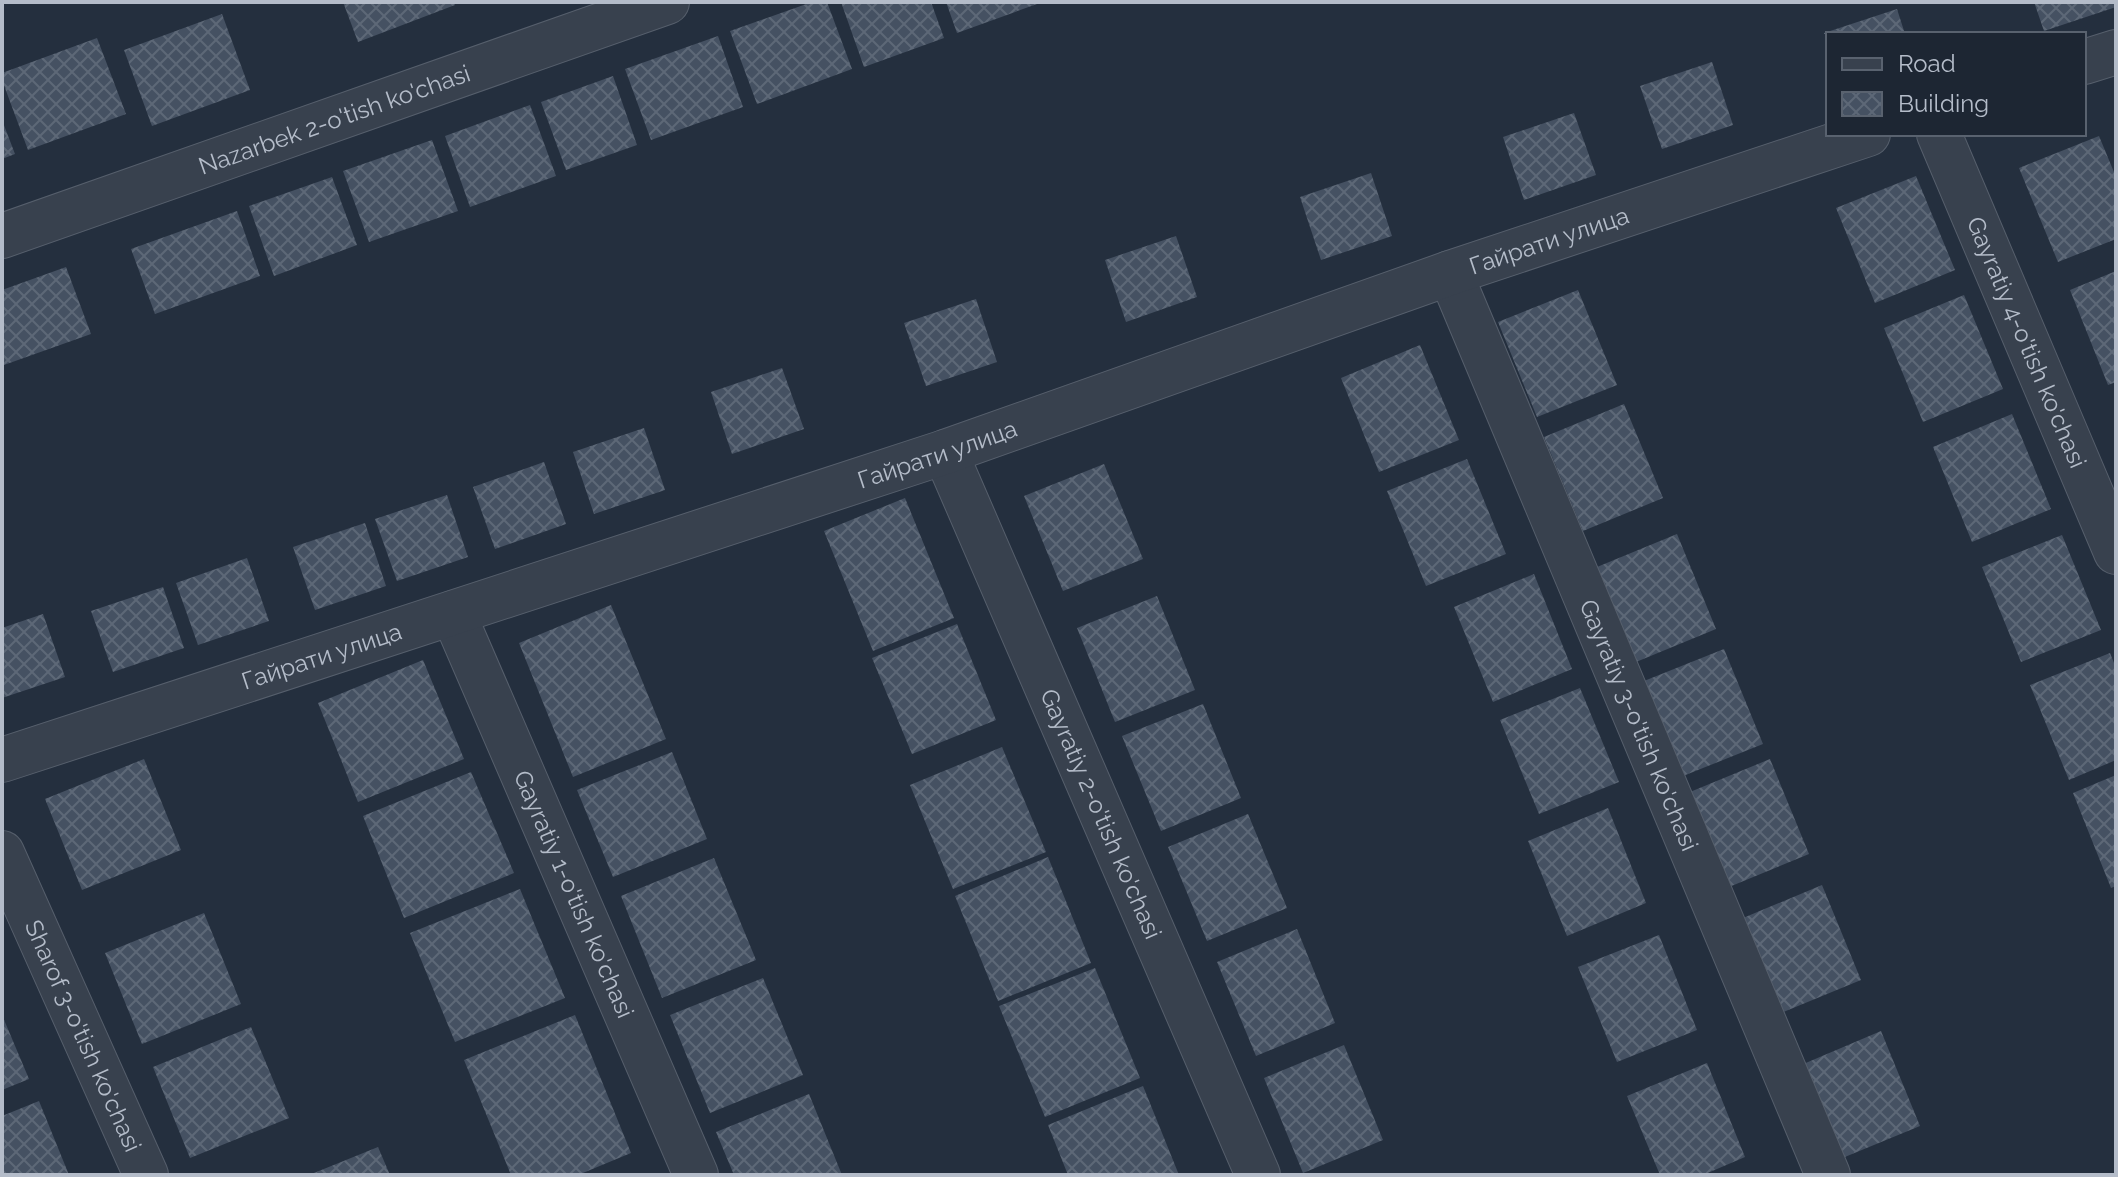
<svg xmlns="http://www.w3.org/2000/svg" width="2118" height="1177" font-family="Raleway,sans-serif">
<defs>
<pattern id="building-cross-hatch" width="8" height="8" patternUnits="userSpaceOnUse" patternTransform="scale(2)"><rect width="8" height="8" fill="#455162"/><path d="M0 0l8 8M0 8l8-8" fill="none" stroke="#5d6877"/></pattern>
</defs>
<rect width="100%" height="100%" fill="#242f3e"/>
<path fill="url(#building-cross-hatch)" d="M 343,2 L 454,2 L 455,5 L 358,42 Z
M 812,2 L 827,2 L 852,69 L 757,104 L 730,31 Z
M 841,2 L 931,2 L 944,38 L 864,67 Z
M 946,2 L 1036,2 L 1037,4 L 957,33 Z
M 2034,2 L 2114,2 L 2116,7 L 2044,31 Z
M 1897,9 L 1905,34 L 1824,34 L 1824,33 Z
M 222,14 L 250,90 L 152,126 L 124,50 Z
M 718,36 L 743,107 L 651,140 L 625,69 Z
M 97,38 L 126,114 L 28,150 L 2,80 L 2,73 Z
M 1712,62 L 1733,125 L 1662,149 L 1640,86 Z
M 613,76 L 637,145 L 566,170 L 541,102 Z
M 530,105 L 556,176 L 470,207 L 445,136 Z
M 1574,113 L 1596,175 L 1524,200 L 1503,137 Z
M 2,120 L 15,154 L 2,159 Z
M 2099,136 L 2116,177 L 2116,239 L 2058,262 L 2019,168 Z
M 432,140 L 458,211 L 369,242 L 343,171 Z
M 1371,173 L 1392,236 L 1321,260 L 1300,197 Z
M 1916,176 L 1955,270 L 1875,303 L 1836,208 Z
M 332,177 L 357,245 L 274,276 L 249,206 Z
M 237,211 L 260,276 L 155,314 L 131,249 Z
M 1176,236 L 1197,297 L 1126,322 L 1105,260 Z
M 66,267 L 91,334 L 4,365 L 2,290 Z
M 2116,271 L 2116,382 L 2108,385 L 2070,290 Z
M 1578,290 L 1617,385 L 1537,417 L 1498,322 Z
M 1964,295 L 2003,389 L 1923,422 L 1884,328 Z
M 976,299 L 997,362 L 926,386 L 904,323 Z
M 1420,345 L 1459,440 L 1379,472 L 1341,378 Z
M 782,368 L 804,429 L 732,454 L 711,392 Z
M 1624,404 L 1663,498 L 1583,531 L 1544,437 Z
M 2012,414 L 2051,509 L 1972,542 L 1933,447 Z
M 644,428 L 665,490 L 594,514 L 573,452 Z
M 1467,459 L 1506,554 L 1426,586 L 1387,491 Z
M 544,462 L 566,524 L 495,549 L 473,487 Z
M 1104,464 L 1143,559 L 1063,591 L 1024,496 Z
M 447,495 L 468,557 L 397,581 L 375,519 Z
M 905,498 L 954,618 L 873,651 L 824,531 Z
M 365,523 L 386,586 L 315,610 L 293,547 Z
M 1677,534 L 1716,629 L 1636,662 L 1597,567 Z
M 2062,535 L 2101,630 L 2021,662 L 1982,567 Z
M 247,558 L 269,621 L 198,645 L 176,583 Z
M 1534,574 L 1572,669 L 1493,702 L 1454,607 Z
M 163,587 L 184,648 L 113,672 L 91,611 Z
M 1157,596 L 1195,690 L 1115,722 L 1077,628 Z
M 611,605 L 666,739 L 573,777 L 519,643 Z
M 43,614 L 65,677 L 2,698 L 2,628 Z
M 957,624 L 996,720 L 912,754 L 872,658 Z
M 1724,649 L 1763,744 L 1683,776 L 1644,681 Z
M 2110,653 L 2116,668 L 2116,760 L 2069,780 L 2030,685 Z
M 423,660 L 464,759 L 358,802 L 318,703 Z
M 1580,688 L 1619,782 L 1539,814 L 1500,720 Z
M 1203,704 L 1241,798 L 1161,831 L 1122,736 Z
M 1002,747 L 1046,852 L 953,889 L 910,785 Z
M 672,752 L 707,839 L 613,877 L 577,790 Z
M 144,759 L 181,850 L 82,890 L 45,799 Z
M 1770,759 L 1809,854 L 1729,887 L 1690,792 Z
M 471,772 L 514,873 L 404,918 L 363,816 Z
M 2116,775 L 2116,886 L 2111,888 L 2073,793 Z
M 1608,808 L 1646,903 L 1567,936 L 1528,841 Z
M 1248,814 L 1287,908 L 1207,941 L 1168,847 Z
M 1048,857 L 1091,963 L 998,1001 L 955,896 Z
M 714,858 L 756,960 L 662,998 L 621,896 Z
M 1822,885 L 1861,980 L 1781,1013 L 1743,918 Z
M 520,889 L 565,998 L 455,1042 L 410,933 Z
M 204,913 L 241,1004 L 142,1044 L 105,953 Z
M 1297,929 L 1335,1023 L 1256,1056 L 1217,962 Z
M 1659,935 L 1697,1030 L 1617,1062 L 1578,967 Z
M 1095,968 L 1140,1078 L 1045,1117 L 999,1006 Z
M 763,978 L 803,1075 L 710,1113 L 670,1015 Z
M 2,1015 L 29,1079 L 2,1090 Z
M 575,1015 L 631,1153 L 578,1175 L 511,1175 L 464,1060 Z
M 251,1027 L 289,1118 L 190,1158 L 153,1067 Z
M 1881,1031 L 1920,1126 L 1840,1159 L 1801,1065 Z
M 1344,1045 L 1383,1140 L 1303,1173 L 1264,1078 Z
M 1707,1063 L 1745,1157 L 1703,1175 L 1660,1175 L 1627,1096 Z
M 1143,1086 L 1179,1175 L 1068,1175 L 1048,1125 Z
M 809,1094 L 842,1175 L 734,1175 L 716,1132 Z
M 39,1101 L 69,1175 L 2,1175 L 2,1116 Z
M 378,1147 L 390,1175 L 309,1175 Z"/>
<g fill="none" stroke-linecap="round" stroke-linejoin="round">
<defs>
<g id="minor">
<path d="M 2084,62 L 2116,52"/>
<path id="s1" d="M 1939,134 L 2116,552"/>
<path id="s2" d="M 2,236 L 667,2"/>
<path id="s3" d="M 1450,273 L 1828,1175"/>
<path id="s4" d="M 945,452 L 1258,1175"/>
<path id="s5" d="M 453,613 L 696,1175"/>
<path id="s6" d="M 2,760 L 945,452 L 1450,273 L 1868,134"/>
<path id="s7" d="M 2,853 L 146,1175"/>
</g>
</defs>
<use href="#minor" stroke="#565f6c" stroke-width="46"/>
<use href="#minor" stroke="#38414e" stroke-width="44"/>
</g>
<g text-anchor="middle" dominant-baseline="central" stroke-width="6" stroke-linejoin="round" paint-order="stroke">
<g font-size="24" fill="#b4bcc9" stroke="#1d2633">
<text stroke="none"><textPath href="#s2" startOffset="352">Nazarbek 2-o'tish ko'chasi</textPath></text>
<text stroke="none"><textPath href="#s6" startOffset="1632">Гайрати улица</textPath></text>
<text stroke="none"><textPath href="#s1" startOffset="226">Gayratiy 4-o'tish ko'chasi</textPath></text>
<text stroke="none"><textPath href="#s6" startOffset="984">Гайрати улица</textPath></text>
<text stroke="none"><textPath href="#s6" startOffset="336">Гайрати улица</textPath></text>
<text stroke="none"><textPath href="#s3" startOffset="490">Gayratiy 3-o'tish ko'chasi</textPath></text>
<text stroke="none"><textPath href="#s4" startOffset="394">Gayratiy 2-o'tish ko'chasi</textPath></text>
<text stroke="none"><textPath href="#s5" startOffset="306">Gayratiy 1-o'tish ko'chasi</textPath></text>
<text stroke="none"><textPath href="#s7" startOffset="200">Sharof 3-o'tish ko'chasi</textPath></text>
</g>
</g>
<rect width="2118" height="1177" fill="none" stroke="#b4bcc9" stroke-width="8"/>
<rect x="1826" y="32" width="260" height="104" fill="#1d2633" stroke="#59626f" stroke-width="2"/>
<rect x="1842" y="58" width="40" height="12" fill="#38414e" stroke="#59626f" stroke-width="2"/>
<text x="1898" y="72" font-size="24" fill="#b4bcc9">Road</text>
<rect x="1842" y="92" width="40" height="24" fill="url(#building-cross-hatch)" stroke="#59626f" stroke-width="2"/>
<text x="1898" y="112" font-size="24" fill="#b4bcc9">Building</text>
</svg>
